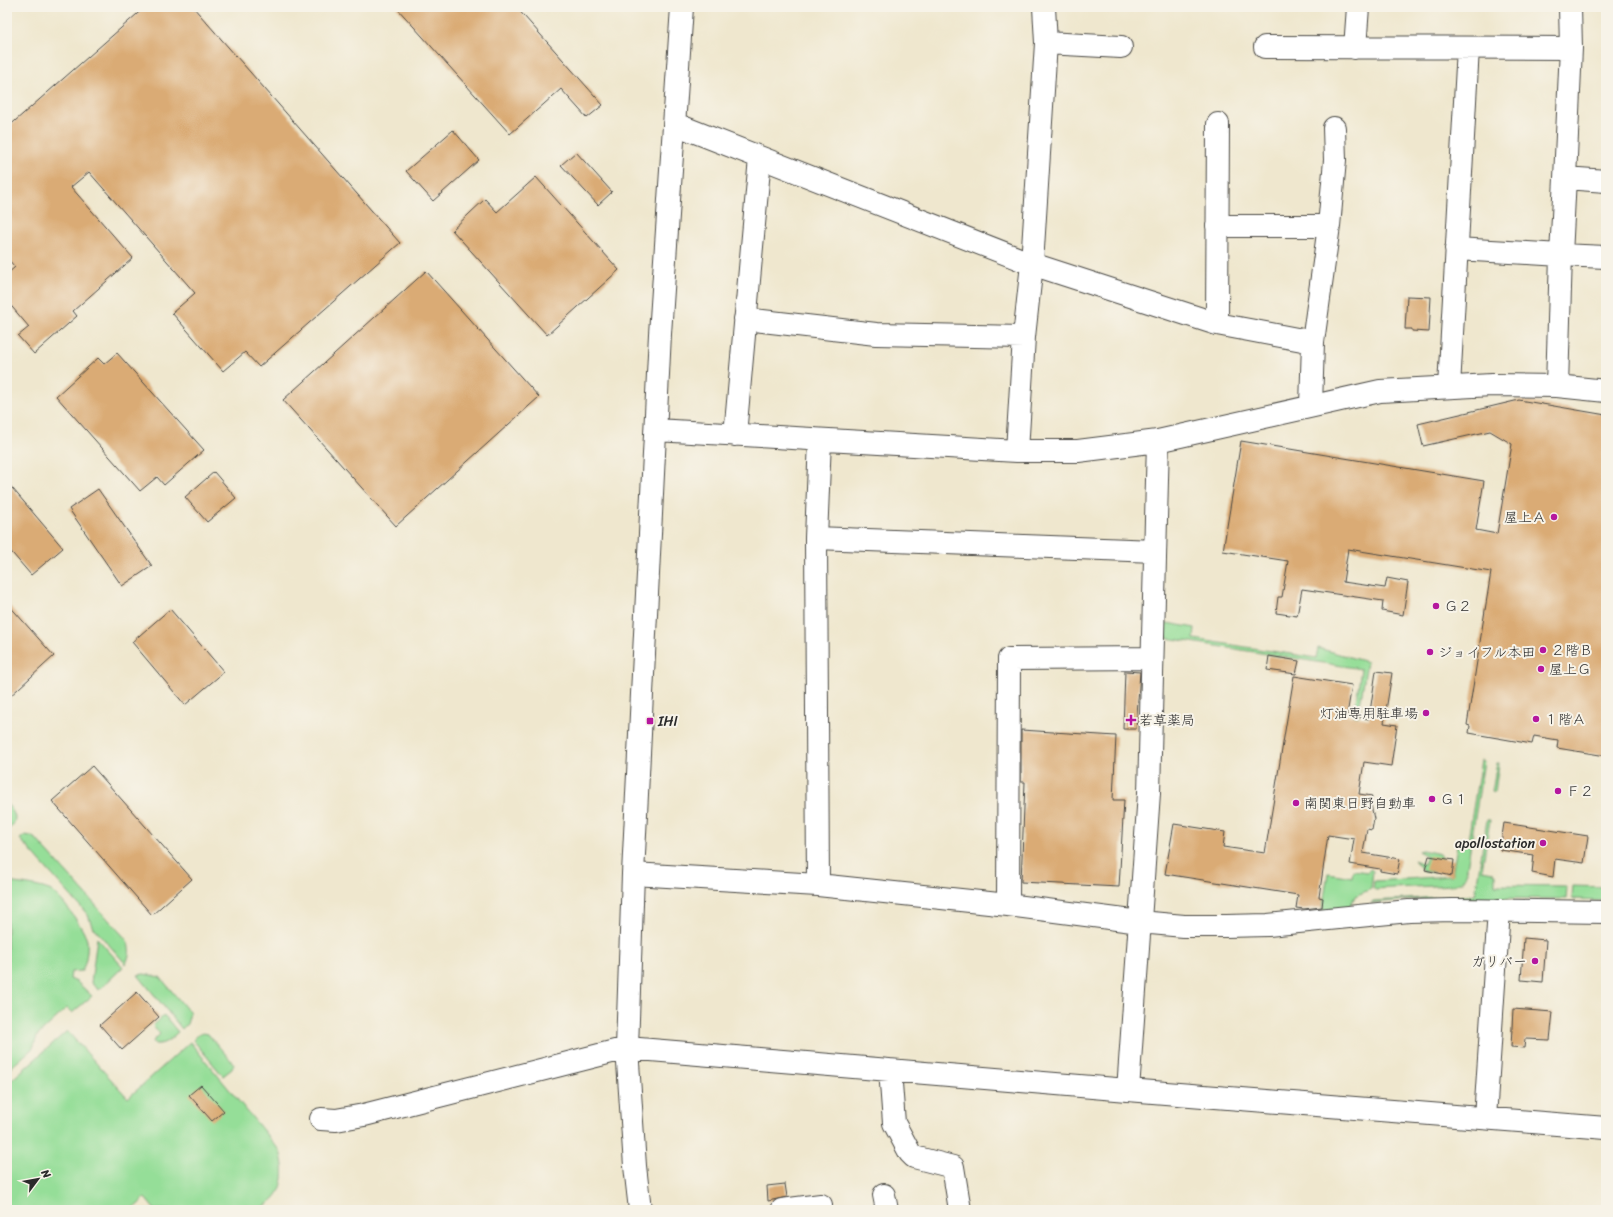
<svg xmlns="http://www.w3.org/2000/svg" width="1613" height="1217" font-family="Sriracha,'Klee One',sans-serif">
<rect width="100%" height="100%" fill="#f7f3e8"/>
<filter id="ink" filterUnits="userSpaceOnUse"><feTurbulence type="fractalNoise" baseFrequency=".025" numOctaves="2"/><feDisplacementMap in="SourceGraphic" scale="8" xChannelSelector="R" yChannelSelector="G"/><feConvolveMatrix kernelMatrix="1 2 1 2 8 2 1 2 1" color-interpolation-filters="sRGB"/></filter>
<filter id="wash" filterUnits="userSpaceOnUse"><feTurbulence type="fractalNoise" baseFrequency=".012" numOctaves="4" result="noise"/><feDisplacementMap in="SourceGraphic" scale="16" xChannelSelector="R" yChannelSelector="G"/><feGaussianBlur stdDeviation="0.9" result="paint"/><feColorMatrix in="noise" values="0 0 0 0 0 0 0 0 0 0 0 0 0 0 0 0 0 1.4 0 .05"/><feComposite in="paint" operator="in"/></filter>
<g filter="url(#wash)">
<rect width="100%" height="100%" fill="#efe7ce"/>
<path fill="#95de98" stroke="#608462" d="M 1167,623 L 1195,628 L 1194,639 L 1316,658 L 1318,648 L 1367,662 L 1358,717 L 1354,716 L 1361,669 L 1160,637 L 1163,624 Z
M 1481,760 L 1484,761 L 1466,874 L 1462,881 L 1454,885 L 1373,889 L 1374,881 L 1452,876 L 1458,839 L 1468,840 Z
M 1497,763 L 1499,763 L 1495,792 L 1492,791 Z
M 7,804 C 15,813 19,820 9,829 L 7,826 Z
M 1487,820 L 1490,820 L 1482,870 L 1493,872 L 1493,874 L 1495,874 L 1495,885 L 1567,886 L 1566,899 C 1501,898 1436,897 1371,903 L 1373,901 L 1475,895 Z
M 25,835 L 31,836 L 37,840 L 126,939 C 131,949 130,954 126,964 L 92,926 L 88,915 L 20,839 Z
M 1422,850 L 1440,854 L 1443,859 L 1434,872 L 1424,872 L 1414,860 L 1424,864 L 1427,856 L 1418,851 Z
M 1371,869 L 1373,871 L 1371,889 L 1355,896 L 1350,908 L 1322,912 L 1328,873 L 1352,877 L 1353,870 L 1367,872 Z
M 7,882 C 20,884 36,885 49,890 C 59,893 86,931 87,941 C 88,950 86,963 82,971 L 71,972 L 70,979 L 77,982 L 92,996 L 72,1013 L 67,1008 L 37,1036 L 33,1048 L 7,1071 Z
M 1573,886 L 1606,887 L 1606,900 L 1572,899 Z
M 97,938 L 123,967 L 99,990 L 91,983 Z
M 144,974 L 160,977 L 190,1013 L 187,1024 L 182,1029 L 138,975 Z
M 164,1015 L 178,1032 C 171,1038 166,1045 155,1044 L 153,1041 L 160,1034 L 153,1026 Z
M 67,1031 L 128,1098 L 190,1042 L 280,1151 C 284,1165 286,1182 277,1195 C 273,1201 265,1205 260,1210 L 155,1210 L 145,1198 L 132,1210 L 7,1210 L 7,1084 Z
M 203,1033 L 208,1034 L 234,1064 L 232,1069 L 223,1076 L 193,1040 L 198,1035 Z"/>
<g id="blocks">
<path fill="#daab75" d="M 145,7 L 193,7 L 400,243 L 259,367 L 245,352 L 223,371 L 172,313 L 195,293 L 89,172 L 71,187 L 133,258 L 73,311 L 77,316 L 34,354 L 18,336 L 29,327 L 7,301 L 7,274 L 15,267 L 7,258 L 7,128 Z
M 396,7 L 516,7 L 603,105 L 587,118 L 561,89 L 510,134 Z
M 453,130 L 479,160 L 433,201 L 406,171 Z
M 576,152 L 612,192 L 598,205 L 561,165 Z
M 536,177 L 619,270 L 547,335 L 452,230 L 485,199 L 497,212 Z
M 426,271 L 539,397 L 396,526 L 283,400 Z
M 1407,296 L 1431,297 L 1429,332 L 1412,331 L 1412,329 L 1405,329 Z
M 117,353 L 204,450 L 164,485 L 157,477 L 140,491 L 56,396 L 98,358 L 104,364 Z
M 1519,400 L 1606,415 L 1606,756 L 1557,748 L 1558,740 L 1534,736 L 1532,744 L 1469,733 L 1470,726 L 1467,725 L 1491,572 L 1348,549 L 1343,582 L 1385,588 L 1387,578 L 1408,582 L 1403,615 L 1382,611 L 1383,601 L 1302,589 L 1297,616 L 1276,613 L 1278,597 L 1282,597 L 1288,561 L 1223,551 L 1241,441 L 1484,481 L 1476,530 L 1497,534 L 1512,444 L 1490,431 L 1423,446 L 1418,424 Z
M 214,472 L 236,498 L 207,522 L 185,497 Z
M 7,482 L 63,548 L 31,575 L 7,547 Z
M 98,489 L 152,566 L 122,586 L 69,509 Z
M 7,603 L 54,656 L 7,699 Z
M 170,609 L 224,672 L 185,705 L 132,642 Z
M 1269,656 L 1299,661 L 1296,674 L 1267,670 Z
M 1125,671 L 1140,672 L 1136,729 L 1123,729 Z
M 1376,671 L 1392,673 L 1384,723 L 1397,725 L 1391,766 L 1364,762 L 1359,794 L 1372,796 L 1371,805 L 1374,819 L 1372,830 L 1367,829 L 1363,853 L 1400,859 L 1397,874 L 1380,871 L 1380,869 L 1350,864 L 1354,839 L 1328,835 L 1319,897 L 1323,898 L 1322,907 L 1304,909 L 1296,908 L 1298,895 L 1165,874 L 1174,824 L 1225,832 L 1223,847 L 1265,853 L 1294,676 L 1352,685 L 1347,715 L 1369,719 Z
M 1021,730 L 1116,736 L 1113,800 L 1124,800 L 1119,887 L 1021,882 L 1025,782 L 1021,782 Z
M 92,766 L 192,879 L 152,915 L 52,801 Z
M 1504,823 L 1588,836 L 1584,863 L 1555,859 L 1553,877 L 1532,873 L 1534,855 L 1500,850 Z
M 1429,856 L 1454,860 L 1452,876 L 1425,870 Z
M 1524,938 L 1546,940 L 1543,982 L 1521,980 Z
M 137,992 L 159,1017 L 122,1050 L 100,1025 Z
M 1513,1009 L 1553,1012 L 1550,1040 L 1525,1039 L 1524,1048 L 1511,1047 Z
M 201,1085 L 224,1111 L 212,1121 L 189,1095 Z
M 785,1184 L 787,1197 L 768,1201 L 767,1186 Z"/>
</g>
</g>
<g filter="url(#ink)">
<use href="#blocks" fill-opacity="0" stroke="#484743" stroke-width="1"/>
<g fill="none" stroke-linecap="round" stroke-linejoin="round">
<defs>
<path id="minor" d="M 1046,43 L 1121,47
M 1265,47 L 1571,48
M 1355,48 L 1358,7
M 675,124 L 1032,264 L 1217,324 L 1313,342
M 1565,178 L 1571,48 L 1570,7
M 1217,226 L 1329,226
M 1456,249 L 1561,255 L 1606,257
M 745,319 L 876,334 L 1024,337
M 1217,324 L 1218,124
M 1557,386 L 1561,255 L 1565,178 L 1606,181
M 1449,387 L 1468,48
M 1311,406 L 1313,342 L 1329,226 L 1335,160 L 1334,128
M 656,430 L 1017,451 L 1078,451 L 1158,441 L 1380,391 L 1492,385 L 1557,386 L 1606,391
M 735,435 L 760,158
M 1017,451 L 1024,337 L 1032,264 L 1046,43 L 1044,7
M 816,538 L 1155,551
M 633,874 L 818,885 L 1008,905 L 1140,922 L 1184,926 L 1226,926 L 1268,925 L 1409,911 L 1454,910 L 1606,912
M 818,885 L 816,538 L 820,440
M 1008,905 L 1009,659 L 1152,658
M 890,1070 L 894,1123 L 910,1153 L 914,1157 L 953,1167 L 960,1210
M 1128,1090 L 1149,793 L 1158,441
M 1485,1118 L 1499,910
M 321,1119 L 336,1120 L 364,1115 L 627,1048 L 1128,1090 L 1606,1128
M 884,1195 L 887,1210
M 640,1210 L 635,1166 L 627,1048 L 633,874 L 660,334 L 682,7
M 782,1210 L 821,1205"/>
</defs>
<use href="#minor" stroke="#484743" stroke-width="24"/>
<use href="#minor" stroke="#fff" stroke-width="22"/>
</g>
</g>
<g fill="#b5179e" stroke="#f7f3e8" stroke-width="1.5">
<circle cx="1554" cy="517" r="4"/>
<circle cx="1436" cy="606" r="4"/>
<circle cx="1543" cy="650" r="4"/>
<circle cx="1430" cy="652" r="4"/>
<circle cx="1541" cy="669" r="4"/>
<circle cx="1426" cy="713" r="4"/>
<circle cx="1536" cy="719" r="4"/>
<path d="M1129 714h4v4h4v4h-4v4h-4v-4h-4v-4h4z"/>
<rect x="646" y="717" width="8" height="8" rx="2"/>
<circle cx="1558" cy="791" r="4"/>
<circle cx="1432" cy="799" r="4"/>
<circle cx="1296" cy="803" r="4"/>
<circle cx="1543" cy="843" r="4"/>
<circle cx="1535" cy="961" r="4"/>
</g>
<g text-anchor="middle" dominant-baseline="central" stroke-width="4" stroke-linejoin="round" paint-order="stroke">
<g font-size="14" fill="#2b2b2b" stroke="#f7f3e8" text-anchor="start">
<text x="1546" y="517" text-anchor="end">屋上Ａ</text>
<text x="1444" y="606">Ｇ２</text>
<text x="1551" y="650">２階Ｂ</text>
<text x="1438" y="652">ジョイフル本田</text>
<text x="1549" y="669">屋上Ｇ</text>
<text x="1418" y="713" text-anchor="end">灯油専用駐車場</text>
<text x="1544" y="719">１階Ａ</text>
<text x="1139" y="720">若草薬局</text>
<text x="658" y="721">IHI</text>
<text x="1566" y="791">Ｆ２</text>
<text x="1440" y="799">Ｇ１</text>
<text x="1304" y="803">南関東日野自動車</text>
<text x="1535" y="843" text-anchor="end">apollostation</text>
<text x="1527" y="961" text-anchor="end">ガリバー</text>
</g>
</g>
<rect width="1613" height="1217" fill="none" stroke="#f7f3e8" stroke-width="24"/>
<g transform="translate(38 1179) rotate(58)" stroke="#f7f3e8" stroke-width="3" paint-order="stroke">
<path d="M0-3L7 15L0 10L-7 15Z" fill="#2b2b2b"/>
<text y="-6" font-size="11" font-weight="bold" text-anchor="middle" fill="#2b2b2b">N</text>
</g>
</svg>
